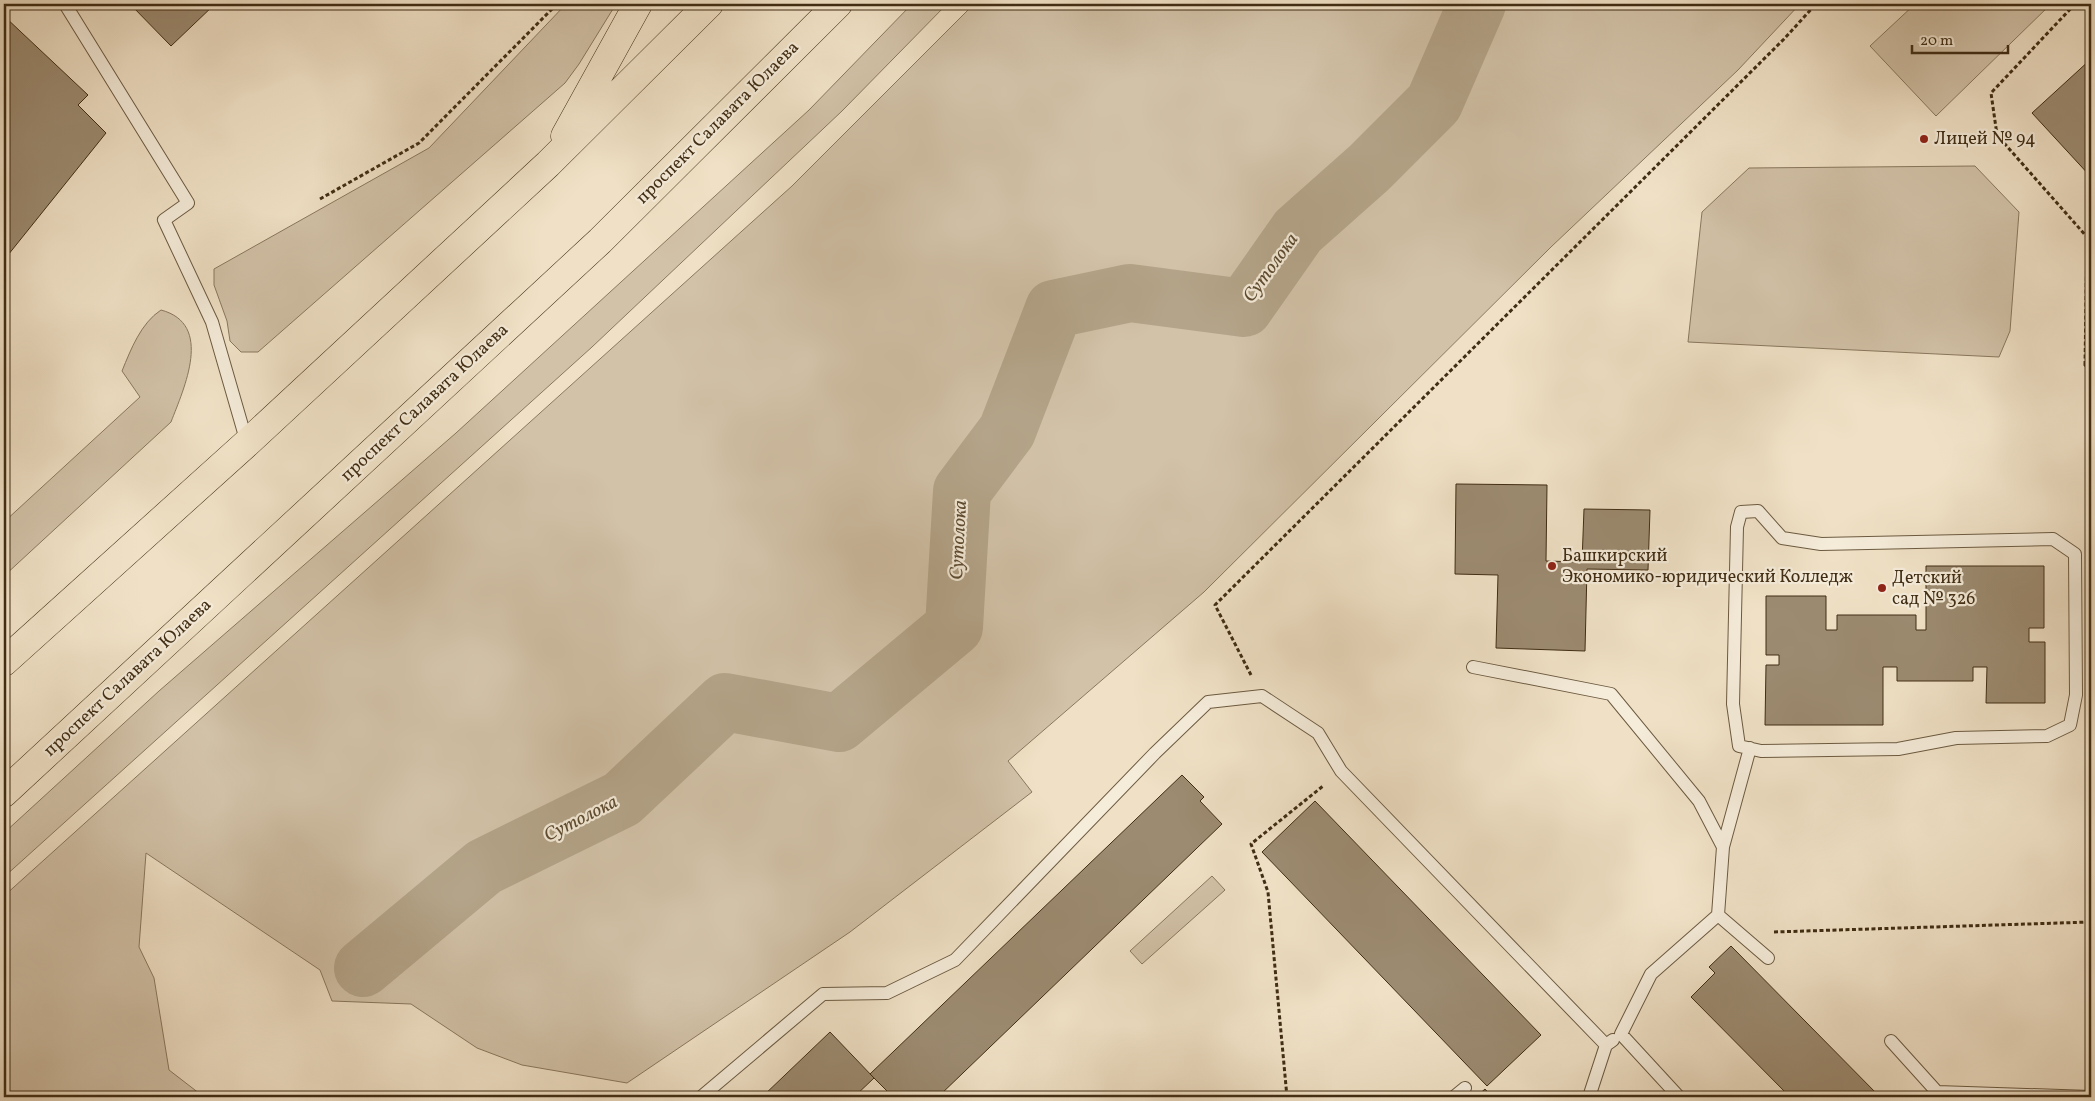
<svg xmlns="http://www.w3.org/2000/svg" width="2095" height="1101" font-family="Vollkorn,serif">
<rect width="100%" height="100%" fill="#f0e1c6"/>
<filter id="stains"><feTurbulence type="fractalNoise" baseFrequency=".004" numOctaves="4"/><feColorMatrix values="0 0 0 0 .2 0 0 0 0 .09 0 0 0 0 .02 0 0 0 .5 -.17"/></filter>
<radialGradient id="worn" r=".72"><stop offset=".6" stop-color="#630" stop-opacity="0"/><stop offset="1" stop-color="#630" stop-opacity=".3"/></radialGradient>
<path fill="#d2c2a8" stroke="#89785e" d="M 566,4 L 616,4 L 579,64 L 565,83 L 258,352 L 241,352 L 230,341 L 227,321 L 214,285 L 214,269 L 429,148 Z
M 912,4 L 947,4 L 842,111 L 592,347 L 4,877 L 4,833 L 159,691 L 456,433 L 809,110 Z
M 974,4 L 1800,4 L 1738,70 L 1551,247 L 1204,592 L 1008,761 L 1032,792 L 850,932 L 627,1083 L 522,1065 L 477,1048 L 411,1004 L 332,1001 L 320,970 L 146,853 L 139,947 L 154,978 L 169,1070 L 204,1097 L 4,1097 L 4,896 L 792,186 Z
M 1915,4 L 2051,4 L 1936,116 L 1870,46 Z
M 1975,166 L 2019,212 L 2010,331 L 1999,357 L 1688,342 L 1702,212 L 1749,168 Z
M 161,310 C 214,324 184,388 171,422 L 4,576 L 4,522 L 140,397 L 122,371 C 131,349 141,323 161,310 Z
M 1212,876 L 1225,890 L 1142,964 L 1130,951 Z"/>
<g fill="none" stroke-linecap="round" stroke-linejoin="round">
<path stroke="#b4a489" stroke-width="58" d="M 363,968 L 484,867 L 622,799 L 725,702 L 839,723 L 954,627 L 962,491 L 1007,431 L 1054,309 L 1130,293 L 1244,308 L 1298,231 L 1369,168 L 1434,103 L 1477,4"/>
</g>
<path fill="#9c8b71" stroke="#402d14" d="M 130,4 L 215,4 L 171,46 Z
M 4,16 L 88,95 L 78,105 L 106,133 L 4,260 Z
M 2091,59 L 2091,177 L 2032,113 Z
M 1456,484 L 1547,485 L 1546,561 L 1582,562 L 1584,509 L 1650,510 L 1648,570 L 1587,569 L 1585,651 L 1496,648 L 1498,575 L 1455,574 Z
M 1926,566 L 2044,566 L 2044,628 L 2029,628 L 2029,642 L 2045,642 L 2045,703 L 1986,703 L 1987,667 L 1973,667 L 1973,681 L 1897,681 L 1897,667 L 1883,667 L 1883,725 L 1765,725 L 1766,665 L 1779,665 L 1779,655 L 1766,655 L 1766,596 L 1826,596 L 1826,630 L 1837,630 L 1837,615 L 1916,615 L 1916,630 L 1926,630 Z
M 1182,775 L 1204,797 L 1200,801 L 1222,824 L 938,1097 L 893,1097 L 870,1074 Z
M 1315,801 L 1541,1035 L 1487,1086 L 1262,852 Z
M 1731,946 L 1880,1097 L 1790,1097 L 1691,997 L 1715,973 L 1709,967 Z
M 830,1032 L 874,1078 L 854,1097 L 762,1097 Z
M 1485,1089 L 1492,1097 L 1476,1097 Z"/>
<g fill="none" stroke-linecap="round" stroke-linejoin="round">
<defs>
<path id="service" d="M 65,4 L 188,203 L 164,220 L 212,322 L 247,443
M 1758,511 L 1782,538 L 1821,544 L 2053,539 L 2075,554 L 2076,695 L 2070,725 L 2047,736 L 1956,738 L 1898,749 L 1761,751 L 1739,746 L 1733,704 L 1737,527 L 1741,512 Z
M 1473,667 L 1611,694 L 1699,801 L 1723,847
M 1718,915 L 1723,847 L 1750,748
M 1891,1041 L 1937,1092
M 701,1097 L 823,994 L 887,993 L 955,960 L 1155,753 L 1208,702 L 1262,696 L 1318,733 L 1341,771 L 1606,1045
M 1454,1097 L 1465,1088
M 1589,1097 L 1606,1045 L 1613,1040
M 1679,1097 L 1621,1034 L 1651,974 L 1718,915 L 1768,958
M 1937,1097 L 1937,1092 L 2091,1097"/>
<path id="primary" d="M 565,136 L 638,4
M 4,662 L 247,443 L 548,164 L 709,4
M 4,793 L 600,241 L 838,4"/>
</defs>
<use href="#service" stroke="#6c5a40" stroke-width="14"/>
<use href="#primary" stroke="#402d14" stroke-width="29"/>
<path stroke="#402d14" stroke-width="3" stroke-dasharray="4 2.5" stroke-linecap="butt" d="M 2075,4 L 1991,93 L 1997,135 L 2087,237 L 2091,235
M 320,199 L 419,143 L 557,4
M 2091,359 L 2085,365 L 2091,371
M 2085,365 L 2087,237
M 1251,675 L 1215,605 L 1784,39 L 1816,4
M 1774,932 L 2091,922
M 1287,1097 L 1268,892 L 1251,844 L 1323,786"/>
<use href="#service" stroke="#f5ecda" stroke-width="12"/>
<use href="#primary" stroke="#f0e1c6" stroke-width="28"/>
</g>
<g fill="#8f2418" stroke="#f5ecda" stroke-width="2">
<circle cx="1924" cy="139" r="5"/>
<circle cx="1552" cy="566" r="5"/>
<circle cx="1882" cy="588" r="5"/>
</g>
<g text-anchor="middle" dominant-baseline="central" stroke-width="4.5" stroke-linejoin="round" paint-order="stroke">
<g font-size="18" fill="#402d14" stroke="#f5ecda">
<text transform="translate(718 123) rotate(-45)">проспект Салавата Юлаева</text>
<text transform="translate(425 403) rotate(-43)">проспект Салавата Юлаева</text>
<text transform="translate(128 678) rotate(-43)">проспект Салавата Юлаева</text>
</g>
<g font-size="18" fill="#402d14" stroke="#f5ecda" text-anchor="start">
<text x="1934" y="139">Лицей № 94</text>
<text x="1562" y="556">Башкирский<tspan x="1562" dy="21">Экономико-юридический Колледж</tspan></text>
<text x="1892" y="578">Детский<tspan x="1892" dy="21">сад № 326</tspan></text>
</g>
<g font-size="19" font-style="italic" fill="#5d4b31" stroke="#f5ecda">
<text transform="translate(1271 268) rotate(-54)">Сутолока</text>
<text transform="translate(959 540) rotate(-87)">Сутолока</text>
<text transform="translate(581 819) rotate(-27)">Сутолока</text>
</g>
</g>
<rect width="2095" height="1101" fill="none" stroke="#f0e1c6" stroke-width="20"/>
<rect x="5" y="5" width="2085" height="1091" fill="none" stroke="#402d14" stroke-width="2.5"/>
<rect x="10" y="10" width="2075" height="1081" fill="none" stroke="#402d14"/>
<path d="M1912 45v8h96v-8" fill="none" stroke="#402d14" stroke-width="2.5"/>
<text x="1920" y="45" font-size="15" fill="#402d14" stroke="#f5ecda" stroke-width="4" paint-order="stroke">20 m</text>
<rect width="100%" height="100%" filter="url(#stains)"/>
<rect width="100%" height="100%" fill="url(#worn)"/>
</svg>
